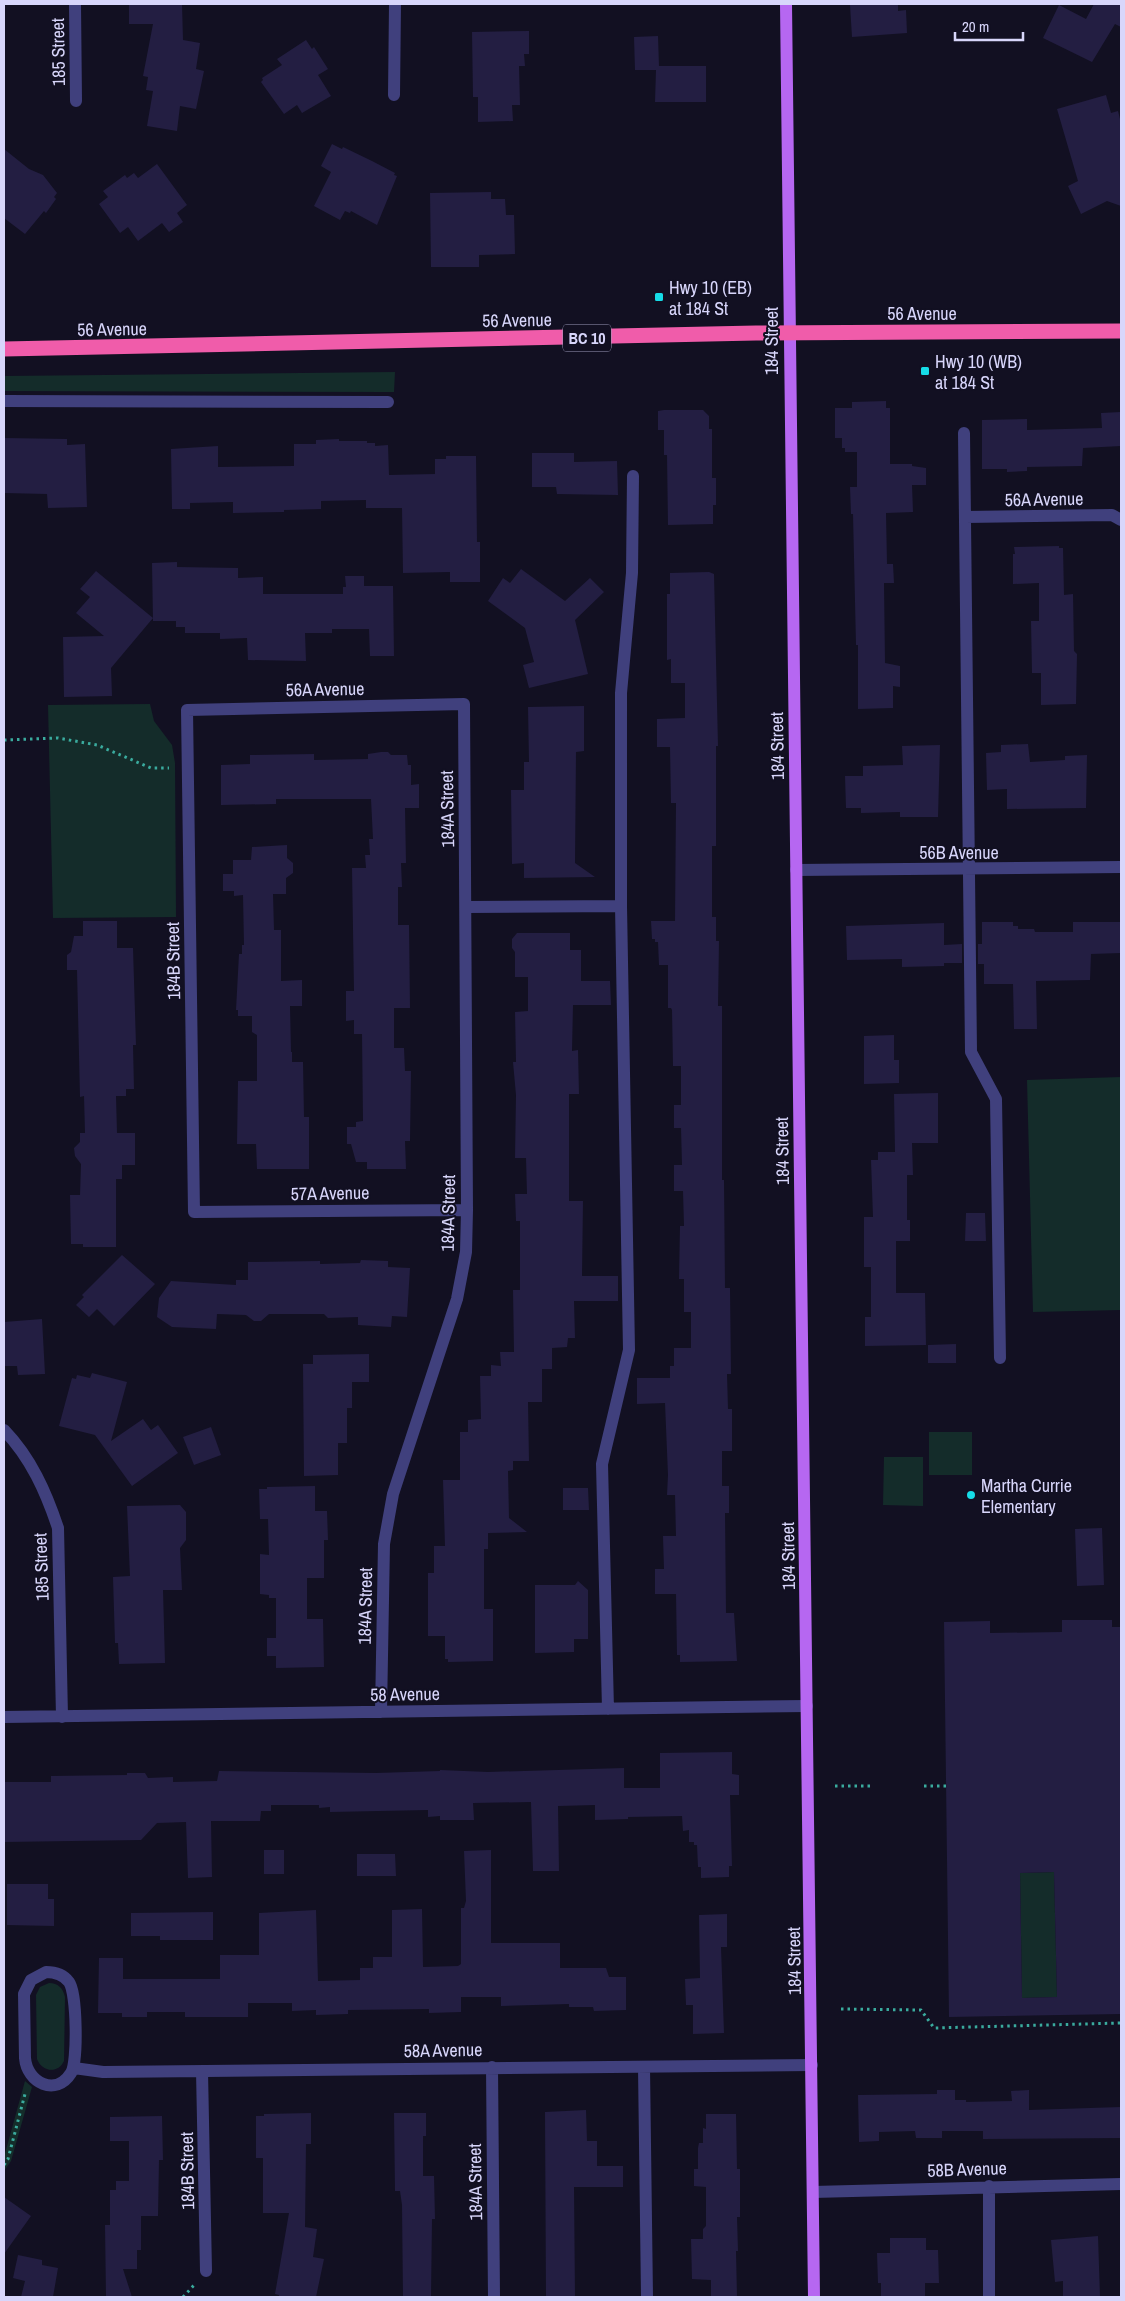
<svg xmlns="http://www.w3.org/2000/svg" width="1125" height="2301" font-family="'Archivo Narrow',sans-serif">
<rect width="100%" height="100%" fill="#121022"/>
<path fill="#142c2a" d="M 395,372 L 394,392 L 4,391 L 4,376 Z
M 150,704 L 154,721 L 172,745 L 175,763 L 176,917 L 53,918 L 48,705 Z
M 1121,1077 L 1121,1310 L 1033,1312 L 1027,1080 Z
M 929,1432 L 972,1432 L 972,1475 L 929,1475 Z
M 884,1457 L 923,1457 L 923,1506 L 883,1505 Z
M 1054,1872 L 1057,1997 L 1022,1998 L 1020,1873 Z
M 49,1983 C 58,1983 63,1988 65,1997 L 64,2061 C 58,2074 42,2072 37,2059 L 36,1995 L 40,1987 Z
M 25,2081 L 32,2087 L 11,2161 L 4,2171 L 4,2157 Z"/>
<path fill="#231e42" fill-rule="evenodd" d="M 129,4 L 182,4 L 183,40 L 200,43 L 196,69 L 204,71 L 196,109 L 180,106 L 177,131 L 147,126 L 153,91 L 146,90 L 148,77 L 143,76 L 153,24 L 129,24 Z
M 857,4 L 898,4 L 898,11 L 906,10 L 907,33 L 852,37 L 850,5 Z
M 1094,4 L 1121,4 L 1121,27 L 1115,24 L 1092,62 L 1043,38 L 1059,5 L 1086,19 Z
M 529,31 L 529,54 L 524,54 L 525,66 L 519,66 L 520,105 L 512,105 L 513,121 L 478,122 L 478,97 L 473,97 L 472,32 Z
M 658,36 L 659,66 L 706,66 L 706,102 L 655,102 L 656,70 L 635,70 L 634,37 Z
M 306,40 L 312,49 L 314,47 L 328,69 L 318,75 L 331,96 L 302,113 L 297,105 L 284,114 L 261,82 L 263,80 L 262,78 L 282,65 L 277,59 Z
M 1106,95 L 1111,113 L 1118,111 L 1121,123 L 1121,206 L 1107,201 L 1081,214 L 1068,186 L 1078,181 L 1057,109 Z
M 332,144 L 342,149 L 343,147 L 372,161 L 395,173 L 394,175 L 397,176 L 377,225 L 351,211 L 350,213 L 345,211 L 340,220 L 314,206 L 331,172 L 321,166 Z
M 4,149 L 29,169 L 43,175 L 57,193 L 54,197 L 56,199 L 46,213 L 44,211 L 25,234 L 4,218 Z
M 157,164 L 187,205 L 177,213 L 183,222 L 169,232 L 162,223 L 138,241 L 128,227 L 120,233 L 99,204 L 108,197 L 103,191 L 125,175 L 127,178 L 134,173 L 138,178 Z
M 491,192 L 491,199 L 505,199 L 506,215 L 514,215 L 515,254 L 479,255 L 479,267 L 431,267 L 430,193 Z
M 886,401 L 886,408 L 890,408 L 890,464 L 912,464 L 912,466 L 926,468 L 926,485 L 912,485 L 913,512 L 886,513 L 887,564 L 893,564 L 894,583 L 884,583 L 885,663 L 900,666 L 900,687 L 893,686 L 893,708 L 858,709 L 858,645 L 856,645 L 853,514 L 851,514 L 850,487 L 857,487 L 857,452 L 845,452 L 845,448 L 842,448 L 842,438 L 835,438 L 835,408 L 852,408 L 852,402 Z
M 664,410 L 703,410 L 709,416 L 709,429 L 712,429 L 712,478 L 716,478 L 716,505 L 713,505 L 713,524 L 668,525 L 667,455 L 664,455 L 664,430 L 658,430 L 658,411 Z
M 1121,412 L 1121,446 L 1083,448 L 1082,466 L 1027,467 L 1027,471 L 1007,472 L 1007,469 L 982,469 L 982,420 L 1027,419 L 1027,430 L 1102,428 L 1101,413 Z
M 4,438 L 67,439 L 67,445 L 85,444 L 87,507 L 48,508 L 47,494 L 4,493 Z
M 339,439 L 339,441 L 367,441 L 367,443 L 375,443 L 375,446 L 388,445 L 389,475 L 435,474 L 435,459 L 446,459 L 446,456 L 476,456 L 477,542 L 480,542 L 480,582 L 450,582 L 450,572 L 403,573 L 402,508 L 366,508 L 366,500 L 321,501 L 321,509 L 284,510 L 284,512 L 233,513 L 233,502 L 190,503 L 190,509 L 172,509 L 171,449 L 218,446 L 218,467 L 294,466 L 294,444 L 316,444 L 316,440 Z
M 532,453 L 574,453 L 574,462 L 617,461 L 618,495 L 557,494 L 556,487 L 532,487 Z
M 1059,546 L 1059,548 L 1063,548 L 1064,595 L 1073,594 L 1074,651 L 1077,654 L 1076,704 L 1041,705 L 1041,673 L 1032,673 L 1031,621 L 1039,621 L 1039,583 L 1013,584 L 1013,554 L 1015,554 L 1014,547 Z
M 177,562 L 177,567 L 238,568 L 238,578 L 263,577 L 263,594 L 343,594 L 343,587 L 346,587 L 345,576 L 364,576 L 364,586 L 393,586 L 394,656 L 370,656 L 369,629 L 332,629 L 332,633 L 305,633 L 306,661 L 248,660 L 247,638 L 220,639 L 220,633 L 185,633 L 185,627 L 176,627 L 176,621 L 153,621 L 152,563 Z
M 521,569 L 565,601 L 590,578 L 604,592 L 575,620 L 588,674 L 529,688 L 523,665 L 534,662 L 525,628 L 488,601 L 503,578 L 510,583 Z
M 96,571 L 153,618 L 111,668 L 112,696 L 64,697 L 63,637 L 104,636 L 76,613 L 90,597 L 80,589 Z
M 709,572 L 714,574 L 718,746 L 716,746 L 716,846 L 712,846 L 712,917 L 716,917 L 716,941 L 719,941 L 718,1006 L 722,1006 L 722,1180 L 724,1180 L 725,1288 L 730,1288 L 731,1374 L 727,1374 L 728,1409 L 732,1409 L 732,1451 L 722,1451 L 722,1486 L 729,1486 L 729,1513 L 725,1513 L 726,1613 L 734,1613 L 737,1661 L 680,1662 L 680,1655 L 677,1655 L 676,1594 L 655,1594 L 655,1569 L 664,1569 L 663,1536 L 676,1536 L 675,1495 L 667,1495 L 668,1475 L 665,1403 L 637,1404 L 637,1378 L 670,1378 L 670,1366 L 674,1366 L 674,1348 L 691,1348 L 691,1312 L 684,1312 L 684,1279 L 679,1279 L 680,1226 L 684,1226 L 683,1191 L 674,1191 L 674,1165 L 682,1165 L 681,1128 L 674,1128 L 674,1105 L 681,1105 L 681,1066 L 673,1066 L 672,1010 L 671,1008 L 668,1008 L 668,965 L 659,965 L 658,942 L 655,942 L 655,939 L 652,939 L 651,921 L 675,921 L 676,803 L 671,803 L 670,747 L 657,747 L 657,719 L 685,718 L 685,683 L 671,683 L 671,659 L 667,660 L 667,594 L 670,594 L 670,573 Z
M 584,706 L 584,751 L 576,752 L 575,863 L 595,877 L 524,878 L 524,863 L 512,864 L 511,790 L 524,790 L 524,762 L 529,762 L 528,707 Z
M 1028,744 L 1030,762 L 1065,760 L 1065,756 L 1087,755 L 1086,808 L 1007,809 L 1007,789 L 987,790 L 986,753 L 1001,752 L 1001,745 Z
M 940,745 L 938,817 L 900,817 L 900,812 L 861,813 L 861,808 L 846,808 L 845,776 L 863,776 L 863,766 L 903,765 L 902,746 Z
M 381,752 L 388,752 L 391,755 L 407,755 L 408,765 L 411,765 L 411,785 L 419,784 L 419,808 L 405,808 L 406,863 L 401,863 L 402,887 L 398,887 L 398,925 L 409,925 L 410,1008 L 394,1008 L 394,1048 L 404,1048 L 405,1071 L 411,1071 L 410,1141 L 405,1141 L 406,1169 L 367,1169 L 367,1162 L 356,1162 L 351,1144 L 347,1144 L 347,1127 L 356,1127 L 356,1122 L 363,1121 L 362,1034 L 354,1034 L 354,1020 L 346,1021 L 346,991 L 354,991 L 352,868 L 366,868 L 365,855 L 370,855 L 369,839 L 373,839 L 371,799 L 276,799 L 276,804 L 221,805 L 221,765 L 250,764 L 250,755 L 314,754 L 314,760 L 368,759 L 368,754 Z
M 287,845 L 287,858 L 293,863 L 293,873 L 286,878 L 286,894 L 273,894 L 274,930 L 281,930 L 281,981 L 302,980 L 302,1006 L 290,1006 L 291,1052 L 292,1052 L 292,1062 L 303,1062 L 304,1117 L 309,1117 L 309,1169 L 257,1169 L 256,1144 L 237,1144 L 238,1081 L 257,1081 L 257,1035 L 252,1032 L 252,1016 L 238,1016 L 238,1010 L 236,1010 L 239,954 L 242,954 L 242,945 L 244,945 L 243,895 L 234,896 L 234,891 L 223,891 L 223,874 L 233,874 L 233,860 L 251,860 L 252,847 Z
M 83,921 L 117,921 L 117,948 L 133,948 L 136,1045 L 133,1045 L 134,1089 L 126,1089 L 126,1096 L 116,1096 L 117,1133 L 135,1133 L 135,1165 L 122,1165 L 122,1179 L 116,1179 L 116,1247 L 83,1247 L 83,1244 L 71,1244 L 70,1195 L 80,1195 L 81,1164 L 75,1156 L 74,1148 L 80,1142 L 80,1133 L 85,1133 L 84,1096 L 80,1097 L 77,970 L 67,970 L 67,955 L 71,952 L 74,936 L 83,936 Z
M 982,922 L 1013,922 L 1013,926 L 1018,926 L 1018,929 L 1034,929 L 1035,932 L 1073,932 L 1073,922 L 1121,922 L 1121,953 L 1091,954 L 1090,980 L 1036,981 L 1037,1029 L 1014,1029 L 1013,984 L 984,984 L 984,964 L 978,964 L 978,944 L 982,944 Z
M 944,923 L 944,945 L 962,944 L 962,963 L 944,963 L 944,966 L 902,967 L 902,959 L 847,960 L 846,926 Z
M 517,933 L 570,933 L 570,950 L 581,950 L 581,981 L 610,981 L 611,1005 L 573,1005 L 572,1051 L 578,1050 L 579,1094 L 569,1094 L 569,1201 L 583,1201 L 582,1276 L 618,1276 L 618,1301 L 574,1301 L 575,1338 L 568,1338 L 567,1347 L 552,1348 L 552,1369 L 542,1369 L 542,1402 L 528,1402 L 529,1461 L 513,1461 L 513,1470 L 508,1471 L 509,1518 L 527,1532 L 488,1533 L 488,1549 L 484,1549 L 484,1609 L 493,1609 L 493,1661 L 448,1662 L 448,1659 L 445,1659 L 445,1636 L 428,1636 L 428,1573 L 434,1573 L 434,1546 L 445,1546 L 443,1480 L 460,1480 L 460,1432 L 468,1432 L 468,1420 L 481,1419 L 480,1376 L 491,1376 L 491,1365 L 501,1366 L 500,1352 L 514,1352 L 513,1290 L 520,1290 L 520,1221 L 516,1221 L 515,1194 L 527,1194 L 526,1158 L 515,1158 L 516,1095 L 513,1062 L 516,1062 L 515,1012 L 528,1011 L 528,977 L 515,977 L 515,952 L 512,948 L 512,939 Z
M 894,1035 L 894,1060 L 899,1060 L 899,1083 L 864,1084 L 864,1036 Z
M 938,1093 L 938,1143 L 912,1143 L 913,1175 L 907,1175 L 907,1220 L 910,1220 L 910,1241 L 896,1241 L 896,1293 L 925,1293 L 926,1345 L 865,1346 L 865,1317 L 871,1317 L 871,1267 L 864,1267 L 864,1217 L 873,1217 L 871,1160 L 878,1160 L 878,1152 L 895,1152 L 894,1094 Z
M 966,1213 L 985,1213 L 986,1241 L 965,1241 Z
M 122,1255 L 155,1284 L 114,1326 L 97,1309 L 89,1317 L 76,1305 L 84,1297 L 82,1295 Z
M 361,1260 L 388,1261 L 388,1267 L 410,1268 L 407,1317 L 392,1316 L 391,1327 L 358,1325 L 358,1317 L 328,1318 L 324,1314 L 269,1314 L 261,1321 L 254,1321 L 246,1315 L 217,1314 L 216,1329 L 172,1327 L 157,1317 L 159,1298 L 171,1281 L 236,1285 L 236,1280 L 248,1280 L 248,1262 L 320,1261 L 320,1264 L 360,1263 Z
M 42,1319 L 45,1374 L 18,1375 L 17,1366 L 4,1366 L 4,1322 Z
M 956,1344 L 956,1363 L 928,1363 L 928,1345 Z
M 369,1354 L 369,1382 L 352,1382 L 352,1408 L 347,1408 L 347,1443 L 338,1443 L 338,1475 L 304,1476 L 303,1364 L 313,1364 L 313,1355 Z
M 92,1373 L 127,1382 L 111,1441 L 143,1419 L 151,1430 L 158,1425 L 178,1453 L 132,1486 L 95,1435 L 59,1426 L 72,1378 L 76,1379 L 77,1375 L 90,1378 Z
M 211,1427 L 221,1455 L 194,1465 L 183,1437 Z
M 315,1486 L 315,1511 L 327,1511 L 328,1540 L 324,1540 L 324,1578 L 307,1578 L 307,1619 L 323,1619 L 324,1667 L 276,1668 L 276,1656 L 267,1656 L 267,1638 L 276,1638 L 276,1598 L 269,1598 L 269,1595 L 260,1594 L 260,1554 L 269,1555 L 268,1519 L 260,1519 L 259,1489 L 267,1489 L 267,1487 Z
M 563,1488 L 588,1488 L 589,1510 L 563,1510 Z
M 180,1505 L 186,1512 L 186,1540 L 180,1548 L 182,1590 L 163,1590 L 165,1663 L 119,1664 L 118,1643 L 115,1643 L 113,1577 L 130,1576 L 127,1506 Z
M 1102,1528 L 1104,1585 L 1077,1586 L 1075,1529 Z
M 578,1581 L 588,1590 L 588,1639 L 574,1639 L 574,1652 L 535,1653 L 535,1585 L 575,1585 Z
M 1062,1620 L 1112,1620 L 1112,1627 L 1121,1627 L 1121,2014 L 949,2017 L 944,1622 L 990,1621 L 990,1633 L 1062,1632 ZM 1054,1872 L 1057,1997 L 1022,1998 L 1020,1873 Z
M 732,1752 L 732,1774 L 739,1775 L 739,1795 L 730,1795 L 732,1866 L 729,1866 L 729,1877 L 701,1878 L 701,1867 L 698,1867 L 697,1845 L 694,1845 L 694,1842 L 689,1842 L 689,1830 L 683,1831 L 682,1816 L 628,1817 L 628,1819 L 595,1820 L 595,1805 L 558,1806 L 559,1871 L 533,1871 L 531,1802 L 473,1803 L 474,1820 L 440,1820 L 440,1816 L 428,1817 L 428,1810 L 330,1812 L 330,1807 L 319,1808 L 319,1805 L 271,1805 L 271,1811 L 261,1811 L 260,1821 L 211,1821 L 212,1877 L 188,1878 L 186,1822 L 157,1823 L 141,1840 L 4,1842 L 4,1782 L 51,1782 L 51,1776 L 127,1775 L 127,1773 L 145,1773 L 148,1778 L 173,1777 L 173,1782 L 217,1781 L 219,1771 L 376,1773 L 440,1771 L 440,1770 L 488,1772 L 624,1768 L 624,1788 L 660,1788 L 660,1753 Z
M 264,1850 L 284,1850 L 284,1874 L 264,1874 Z
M 491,1850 L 491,1943 L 560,1943 L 560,1968 L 606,1968 L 609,1977 L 626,1977 L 626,2010 L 594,2011 L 593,2007 L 569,2007 L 569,2004 L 501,2006 L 501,1997 L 461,1997 L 461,2012 L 429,2013 L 429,2009 L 348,2010 L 348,2014 L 316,2015 L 316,2010 L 292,2011 L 292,2003 L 248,2003 L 248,2017 L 185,2017 L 185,2012 L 147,2012 L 147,2017 L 122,2017 L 122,2013 L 98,2013 L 99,1958 L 123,1958 L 123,1979 L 220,1979 L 220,1955 L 259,1955 L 259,1913 L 316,1910 L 318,1981 L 360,1980 L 360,1968 L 373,1968 L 373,1957 L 392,1957 L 392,1910 L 422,1909 L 423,1967 L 458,1966 L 461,1964 L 461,1908 L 464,1908 L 466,1901 L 464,1851 Z
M 357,1854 L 395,1854 L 396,1876 L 357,1876 Z
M 7,1884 L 48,1884 L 48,1899 L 54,1899 L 54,1926 L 7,1925 Z
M 213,1912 L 213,1940 L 160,1940 L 160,1936 L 131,1936 L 131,1913 Z
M 727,1914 L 727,1947 L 721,1947 L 724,2033 L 693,2034 L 693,2005 L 686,2005 L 685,1979 L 700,1978 L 699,1915 Z
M 937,2090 L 955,2090 L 955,2100 L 966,2100 L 966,2102 L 1012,2101 L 1011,2091 L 1029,2090 L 1029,2110 L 1121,2107 L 1121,2138 L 983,2139 L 983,2131 L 942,2131 L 942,2138 L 916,2138 L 915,2131 L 879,2132 L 879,2141 L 859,2142 L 858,2095 L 937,2094 Z
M 586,2110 L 587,2141 L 597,2141 L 597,2166 L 623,2166 L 623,2187 L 574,2187 L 575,2297 L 546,2297 L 545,2112 Z
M 311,2113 L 311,2144 L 306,2144 L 305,2227 L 317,2229 L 313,2257 L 324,2259 L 316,2297 L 279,2297 L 279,2295 L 275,2294 L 289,2213 L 263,2213 L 263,2158 L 256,2158 L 256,2116 L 264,2116 L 264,2114 Z
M 394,2113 L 426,2113 L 426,2136 L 423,2136 L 423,2176 L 434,2176 L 435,2219 L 432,2219 L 431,2297 L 403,2297 L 402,2205 L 400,2191 L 395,2191 Z
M 706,2114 L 736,2114 L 737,2169 L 740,2169 L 740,2217 L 737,2217 L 738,2251 L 736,2251 L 737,2297 L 711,2297 L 711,2280 L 692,2279 L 691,2239 L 703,2239 L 703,2229 L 706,2226 L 706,2187 L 694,2186 L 694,2169 L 698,2169 L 698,2148 L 699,2143 L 703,2143 L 703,2128 L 706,2129 Z
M 162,2116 L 163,2160 L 159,2160 L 158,2216 L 141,2216 L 141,2250 L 137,2250 L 137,2269 L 123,2269 L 132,2297 L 106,2297 L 105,2225 L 110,2225 L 110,2190 L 116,2190 L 116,2181 L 129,2181 L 129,2141 L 110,2141 L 110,2117 Z
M 4,2197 L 31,2216 L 4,2254 Z
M 1098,2236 L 1100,2297 L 1063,2297 L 1063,2281 L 1055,2282 L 1051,2240 Z
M 890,2238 L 926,2238 L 926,2250 L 938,2250 L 939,2283 L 925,2283 L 925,2297 L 881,2297 L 881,2283 L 878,2283 L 877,2253 L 890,2253 Z
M 18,2255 L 42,2260 L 42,2265 L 58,2268 L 53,2297 L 21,2297 L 25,2281 L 13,2278 Z"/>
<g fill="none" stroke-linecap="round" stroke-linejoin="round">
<path stroke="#3aab9e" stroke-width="3" stroke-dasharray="2.5 4" stroke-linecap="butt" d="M 4,740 L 58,738 L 97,745 L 151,768 L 169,768
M 835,1786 L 873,1786
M 924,1786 L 946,1786
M 841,2009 L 921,2010 L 934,2028 L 1121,2023
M 4,2165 L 8,2159 L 25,2094
M 183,2297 L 196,2283"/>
<path stroke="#40407d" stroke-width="12" d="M 75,4 L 76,101
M 394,95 L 395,4
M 4,401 L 388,402
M 964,433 L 971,1052 L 996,1099 L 1000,1358
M 965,517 L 1112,515 L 1121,520
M 796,870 L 1121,867
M 466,907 L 621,906
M 4,1430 C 31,1458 46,1492 58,1528 L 62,1717
M 608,1709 L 602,1464 L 629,1350 L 621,906 L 621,693 L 632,573 L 633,476
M 381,1712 L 384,1544 L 393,1494 L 457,1299 L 466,1252 L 467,1210 L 464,704 L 187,710 L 194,1212 L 467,1210
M 4,1717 L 807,1706
M 46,1972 C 55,1972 63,1974 69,1982 C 77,1993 78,2062 71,2073 C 56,2097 27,2083 25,2058 L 24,1994 L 31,1980 Z
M 492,2067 L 494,2297
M 644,2067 L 647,2297
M 74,2068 L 103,2072 L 812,2065
M 202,2071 L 206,2271
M 813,2192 L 1121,2184
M 989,2297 L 989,2186"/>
<path stroke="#b667f1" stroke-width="12" d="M 786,4 C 792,768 807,1533 814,2297"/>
<path stroke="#f05caa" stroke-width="15" d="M 4,349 L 756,333 L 1121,331"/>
</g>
<g fill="#16dce7" stroke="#121022" stroke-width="2">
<rect x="654" y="292" width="10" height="10" rx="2.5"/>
<rect x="920" y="366" width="10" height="10" rx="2.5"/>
<circle cx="971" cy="1495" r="5"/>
</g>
<g text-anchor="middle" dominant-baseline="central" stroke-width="4" stroke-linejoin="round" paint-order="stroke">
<rect fill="#121022" stroke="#9d9bba" stroke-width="1" x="563" y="324.5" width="48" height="27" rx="4"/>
<g font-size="16" font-weight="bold" fill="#d8d6fb">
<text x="587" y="338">BC 10</text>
</g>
<g font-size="18" fill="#d8d6fb" stroke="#121022">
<text transform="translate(58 52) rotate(-91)">185 Street</text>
<text x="922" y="313">56 Avenue</text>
<text transform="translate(517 320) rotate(-1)">56 Avenue</text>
<text transform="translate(112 329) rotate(-1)">56 Avenue</text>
<text transform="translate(771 341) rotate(-90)">184 Street</text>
<text transform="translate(1044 499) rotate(-1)">56A Avenue</text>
<text transform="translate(325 689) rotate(-1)">56A Avenue</text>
<text transform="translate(777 746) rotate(-91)">184 Street</text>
<text transform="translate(447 809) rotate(-91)">184A Street</text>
<text x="959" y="852">56B Avenue</text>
<text transform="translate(173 961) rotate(-91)">184B Street</text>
<text transform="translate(782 1151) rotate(-91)">184 Street</text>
<text transform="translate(330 1193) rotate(-1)">57A Avenue</text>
<text transform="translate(448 1213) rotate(-89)">184A Street</text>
<text transform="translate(788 1556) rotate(-91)">184 Street</text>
<text transform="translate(41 1567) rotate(-92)">185 Street</text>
<text transform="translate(365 1606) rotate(-89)">184A Street</text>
<text transform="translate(405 1694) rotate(-1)">58 Avenue</text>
<text transform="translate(794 1961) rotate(-91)">184 Street</text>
<text transform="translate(443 2050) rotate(-1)">58A Avenue</text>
<text transform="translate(967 2169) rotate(-2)">58B Avenue</text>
<text transform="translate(187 2171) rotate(-91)">184B Street</text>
<text transform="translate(475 2182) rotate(-91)">184A Street</text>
</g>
<g font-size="18" fill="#d8d6fb" stroke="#121022" text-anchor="start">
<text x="669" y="287">Hwy 10 (EB)<tspan x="669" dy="21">at 184 St</tspan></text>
<text x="935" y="361">Hwy 10 (WB)<tspan x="935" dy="21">at 184 St</tspan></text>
<text x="981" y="1485">Martha Currie<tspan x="981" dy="21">Elementary</tspan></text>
</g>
</g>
<rect width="1125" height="2301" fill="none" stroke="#d8d6fb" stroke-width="10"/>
<path d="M955 32v8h68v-8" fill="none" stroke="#d8d6fb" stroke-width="2.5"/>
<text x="962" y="32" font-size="15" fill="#d8d6fb" stroke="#121022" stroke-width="4" paint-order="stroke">20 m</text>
</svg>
